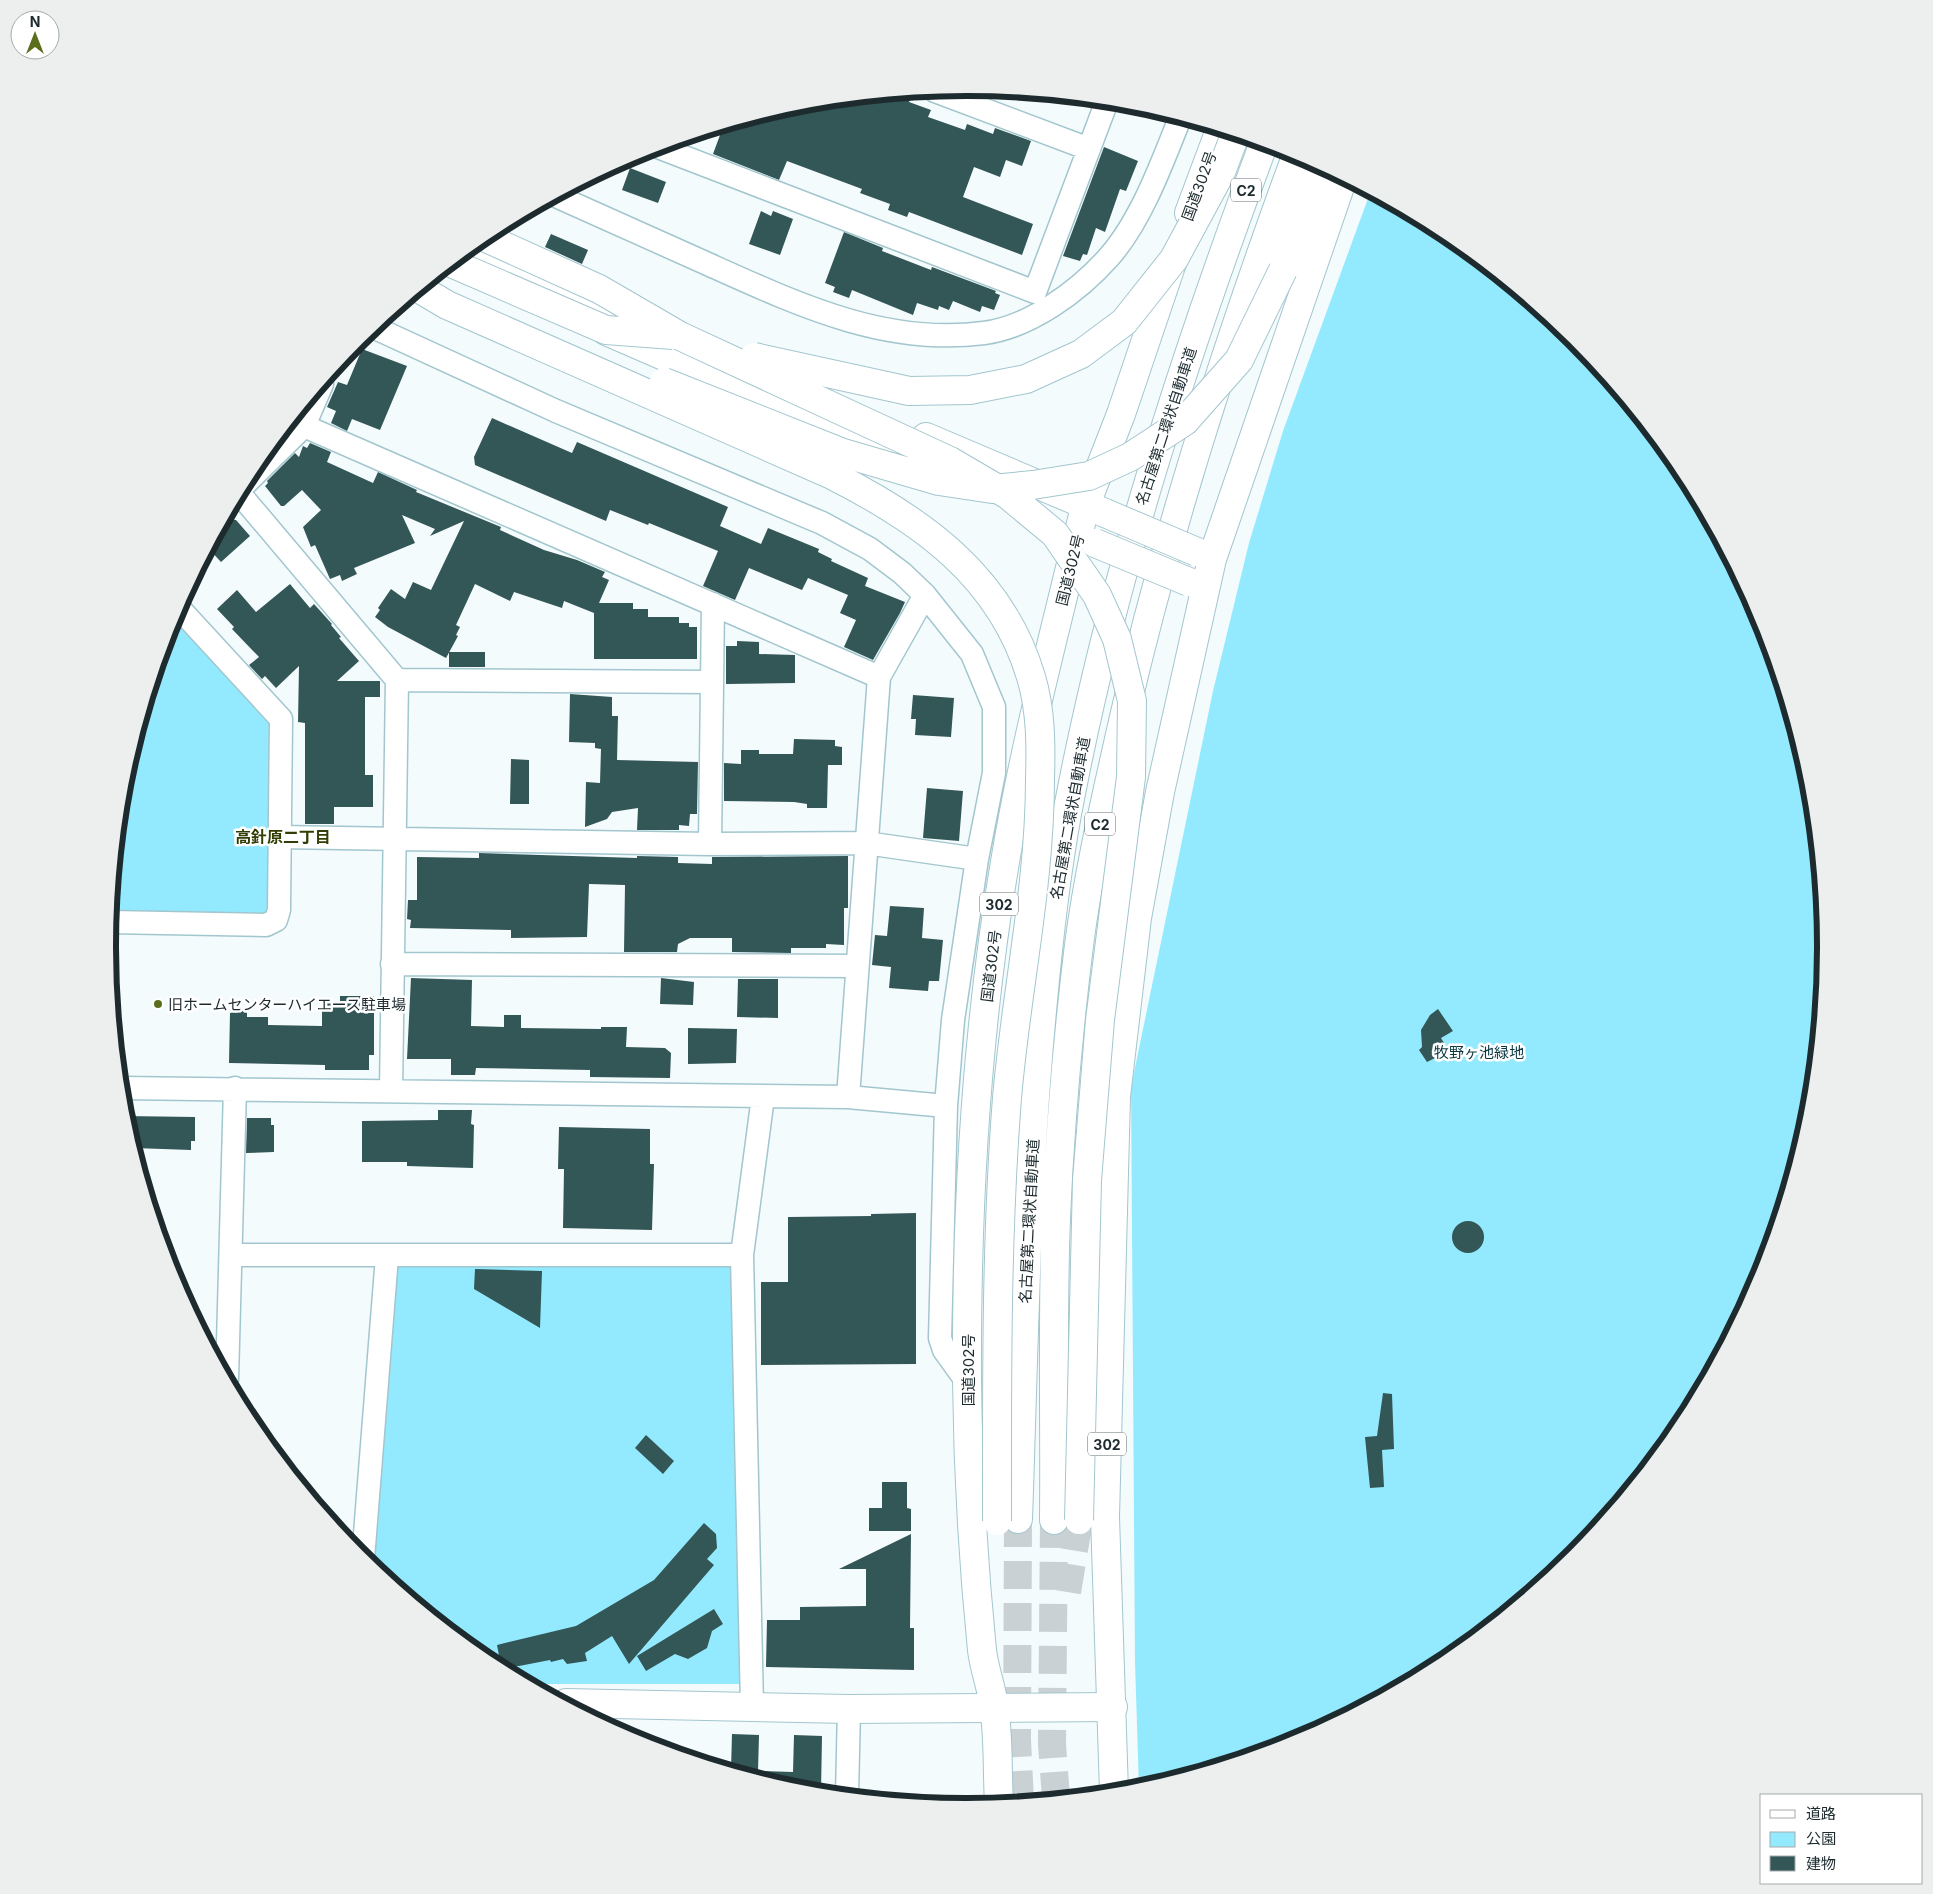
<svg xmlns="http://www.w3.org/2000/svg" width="1933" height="1894" font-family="Inter,'Noto Sans JP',sans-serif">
<rect width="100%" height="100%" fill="#f4fbfd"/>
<path fill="#93eafe" d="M 1370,193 L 1444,233 L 1574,339 L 1681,470 L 1761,618 L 1810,780 L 1826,947 L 1809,1115 L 1760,1276 L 1681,1425 L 1574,1555 L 1444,1662 L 1295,1741 L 1139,1789 L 1135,1662 L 1131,1087 L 1213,691 L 1249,543 L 1283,431 Z
M 173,616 L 272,723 L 270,909 L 262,918 L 110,915 L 124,779 Z
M 734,1262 L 742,1684 L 531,1684 L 489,1661 L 372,1566 L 395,1264 Z"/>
<path fill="#335656" d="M 912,93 L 909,102 L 931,110 L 928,117 L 965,130 L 967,124 L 993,134 L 995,128 L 1031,141 L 1022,166 L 1006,160 L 1000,177 L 974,167 L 963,197 L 1033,224 L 1022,255 L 909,212 L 907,217 L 888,210 L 890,204 L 860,193 L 862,189 L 787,161 L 779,180 L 713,154 L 723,127 L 799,104 Z
M 1104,147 L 1138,161 L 1126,191 L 1120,189 L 1105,232 L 1096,228 L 1087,255 L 1083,254 L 1080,261 L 1063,256 Z
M 630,168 L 666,182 L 658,203 L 622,190 Z
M 761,211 L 771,216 L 773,211 L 793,219 L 780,255 L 749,244 Z
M 844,232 L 883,248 L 882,251 L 931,270 L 932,267 L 996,291 L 995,293 L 1000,295 L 994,310 L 982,306 L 980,312 L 953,301 L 949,310 L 939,306 L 938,310 L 917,303 L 913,315 L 852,290 L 849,298 L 833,292 L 835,287 L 825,283 Z
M 551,234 L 588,250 L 582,264 L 545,247 Z
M 362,349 L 407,366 L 380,430 L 352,419 L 347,431 L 331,423 L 336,411 L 327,407 L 338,382 L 347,385 Z
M 492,418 L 572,453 L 577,442 L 728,507 L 720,526 L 761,544 L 768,528 L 819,549 L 818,552 L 832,559 L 831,561 L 868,578 L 865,586 L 905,602 L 900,613 L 873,660 L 844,647 L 856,620 L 840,613 L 848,595 L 808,578 L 802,590 L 749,568 L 735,600 L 703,586 L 718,551 L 649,523 L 648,525 L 610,510 L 606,521 L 475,465 L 474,457 Z
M 310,443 L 331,452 L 327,462 L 373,483 L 378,472 L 417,490 L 416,492 L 501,527 L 500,530 L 544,550 L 577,560 L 605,572 L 602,577 L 609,580 L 599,603 L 633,603 L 633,609 L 648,609 L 648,617 L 679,617 L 679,623 L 689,623 L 689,627 L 697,627 L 697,659 L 594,659 L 594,613 L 564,601 L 562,608 L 514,592 L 510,601 L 475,584 L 456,625 L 460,627 L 456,635 L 458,636 L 446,658 L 388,627 L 375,617 L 380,610 L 378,608 L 391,589 L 405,599 L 413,582 L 431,590 L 464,521 L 430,536 L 435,529 L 402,515 L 415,543 L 354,568 L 357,574 L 342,581 L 340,575 L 330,579 L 315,545 L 311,547 L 303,527 L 321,510 L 302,490 L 284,506 L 281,506 L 265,486 L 268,483 L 267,481 L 295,453 L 299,457 L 303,446 L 307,448 Z
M 229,519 L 236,520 L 250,536 L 221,562 L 209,549 L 222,525 Z
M 290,584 L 310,608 L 314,604 L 332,624 L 331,625 L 341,637 L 339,638 L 359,661 L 337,681 L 380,681 L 380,697 L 365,697 L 365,775 L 373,775 L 373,807 L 334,807 L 334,824 L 305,824 L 305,723 L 298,722 L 299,666 L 276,688 L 265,676 L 262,679 L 249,665 L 259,657 L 232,629 L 234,627 L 217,609 L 237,590 L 256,612 Z
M 737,641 L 759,642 L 759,654 L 795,655 L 795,683 L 726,684 L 726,646 L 737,646 Z
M 449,652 L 485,652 L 485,667 L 449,667 Z
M 570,694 L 612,697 L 612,716 L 618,716 L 617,760 L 698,762 L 697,814 L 690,814 L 689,826 L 679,825 L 679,830 L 637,830 L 638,808 L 612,812 L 607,819 L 585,827 L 586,782 L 600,783 L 601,749 L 595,748 L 595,743 L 569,742 Z
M 913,695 L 954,698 L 951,737 L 915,735 L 916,719 L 911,719 Z
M 794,739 L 835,740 L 835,746 L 842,747 L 842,765 L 828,765 L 827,808 L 807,808 L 807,804 L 794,802 L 724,801 L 724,763 L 741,764 L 741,750 L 759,750 L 759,754 L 793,754 Z
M 511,759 L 529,760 L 529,804 L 510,804 Z
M 927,788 L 963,791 L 959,841 L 923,838 Z
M 479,853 L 637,858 L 637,856 L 678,857 L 678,863 L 712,864 L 712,857 L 848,856 L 848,908 L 844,908 L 844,945 L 826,944 L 826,948 L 791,948 L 791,953 L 732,952 L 732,938 L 690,938 L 678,944 L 677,952 L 624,952 L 625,885 L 589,884 L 587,937 L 511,938 L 511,930 L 410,928 L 411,920 L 407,919 L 408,900 L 417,900 L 417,857 L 479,858 Z
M 890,906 L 924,908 L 922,938 L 943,940 L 939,981 L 929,981 L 928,991 L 889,988 L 891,967 L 872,965 L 875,935 L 887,936 Z
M 411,978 L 472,980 L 471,1026 L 504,1027 L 504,1015 L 521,1015 L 521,1028 L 601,1029 L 601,1027 L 627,1027 L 626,1047 L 665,1048 L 671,1053 L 670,1078 L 590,1077 L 590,1070 L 476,1068 L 475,1075 L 451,1075 L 451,1059 L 407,1059 Z
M 661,978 L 694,982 L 693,1005 L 660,1004 Z
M 738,979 L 778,979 L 778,1018 L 737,1017 Z
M 340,996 L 374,996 L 374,1055 L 369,1055 L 369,1070 L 325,1070 L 325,1065 L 229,1063 L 230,1013 L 247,1010 L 247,1017 L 268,1017 L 268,1025 L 322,1026 L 322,1003 L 340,1003 Z
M 1438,1009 L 1453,1031 L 1441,1038 L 1449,1051 L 1427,1062 L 1419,1050 L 1422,1047 L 1421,1030 L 1430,1015 Z
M 688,1028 L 737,1029 L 736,1063 L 688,1064 Z
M 438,1110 L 472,1110 L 471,1124 L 474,1125 L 473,1168 L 407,1166 L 407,1162 L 362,1162 L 362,1121 L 438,1120 Z
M 124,1116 L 195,1117 L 195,1141 L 191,1141 L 191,1150 L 134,1148 Z
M 247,1118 L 271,1118 L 271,1125 L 274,1125 L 274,1152 L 246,1153 Z
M 559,1127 L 650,1129 L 650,1164 L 654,1164 L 652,1230 L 563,1228 L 564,1169 L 558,1169 Z
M 916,1213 L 916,1364 L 761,1365 L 761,1282 L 788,1282 L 788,1217 L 871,1216 L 871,1214 Z
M1452 1237a16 16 0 1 1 32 0a16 16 0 1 1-32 0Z
M 475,1269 L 542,1271 L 540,1328 L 474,1289 Z
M 1383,1393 L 1392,1394 L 1394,1449 L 1382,1450 L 1384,1487 L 1370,1488 L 1365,1437 L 1377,1436 Z
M 646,1435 L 674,1461 L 663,1474 L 635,1448 Z
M 882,1482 L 907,1482 L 907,1508 L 911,1509 L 911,1531 L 869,1531 L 869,1508 L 882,1508 Z
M 704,1523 L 716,1534 L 717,1548 L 707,1559 L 714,1565 L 629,1664 L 612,1636 L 585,1653 L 587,1661 L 567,1664 L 563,1659 L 551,1662 L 550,1660 L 519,1666 L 501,1666 L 497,1645 L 576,1626 L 654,1580 Z
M 911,1534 L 910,1628 L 914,1628 L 914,1670 L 766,1667 L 767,1620 L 800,1620 L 800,1607 L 866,1606 L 866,1569 L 839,1569 Z
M 714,1609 L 723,1624 L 712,1631 L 707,1648 L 688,1659 L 675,1654 L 646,1671 L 637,1656 Z
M 732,1734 L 759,1735 L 758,1771 L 793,1772 L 794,1735 L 822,1736 L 821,1792 L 799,1790 L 731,1770 Z"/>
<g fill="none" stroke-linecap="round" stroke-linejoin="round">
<path stroke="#c9d1d4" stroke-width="28" stroke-dasharray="28 14" stroke-linecap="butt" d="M 1018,1519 L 1017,1740 L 1020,1801
M 1054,1520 L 1052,1744 L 1056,1798
M 1067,1592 L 1079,1520"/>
<defs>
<path id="street" d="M 935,91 L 1089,149
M 658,147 L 1035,292 L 1107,101
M 556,196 C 608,219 659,242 710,265 C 797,304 885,346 984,333 C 1030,327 1079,291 1109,257 C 1141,221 1162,163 1180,118
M 373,327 L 556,411 L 822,523 L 870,549 L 902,573 L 925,595 L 972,654 L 994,707 L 994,773 L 977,859 L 953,1020 L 946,1106 L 940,1338 L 944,1350 L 967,1382
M 304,426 L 879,677
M 242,487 L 304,426 L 322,384
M 239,493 L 397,680 L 391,1091
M 397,680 L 712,682
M 279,837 L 710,844 L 866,843 L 977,859
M 710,844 L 713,604
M 109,922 L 266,925 L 276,920 L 279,910 L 281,719 L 178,607
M 392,964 L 857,966
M 121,1088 L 848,1097 L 946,1106
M 848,1097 L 879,677 L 925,595
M 231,1255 L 742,1255
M 227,1379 L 235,1088
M 363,1559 L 387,1256
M 752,1707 L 742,1255 L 763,1097
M 847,1795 L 849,1709"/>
<path id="secondary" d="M 606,331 L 910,463
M 926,437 L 1105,513
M 566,1703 L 849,1709 L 1113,1707"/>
<path id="highway" d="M 1189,213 L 1220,130
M 467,251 L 611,313 L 650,326
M 1283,270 L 1322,167
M 1018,1519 C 1024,1350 1026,1180 1042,1011 C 1048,945 1055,879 1067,814 C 1110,585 1182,362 1264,143
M 1054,1520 C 1055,1419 1052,1318 1056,1218 C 1060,1126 1068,1035 1079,945 C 1089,868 1107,793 1124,717 C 1168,526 1229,338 1297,154
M 1114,1792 L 1105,1517 L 1116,1096 L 1137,918 L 1160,792 L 1212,559 L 1343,178
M 999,1803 C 997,1772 999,1738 994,1707 C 992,1688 984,1669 982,1650 C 973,1561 968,1471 967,1381 C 966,1207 976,1033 1005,862 C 1023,752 1052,643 1078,535 L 1086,504 L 1121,414 L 1172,263"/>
</defs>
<use href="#street" stroke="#a2c6ce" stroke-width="25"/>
<use href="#secondary" stroke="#a2c6ce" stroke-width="30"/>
<use href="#highway" stroke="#a2c6ce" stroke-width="30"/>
<use href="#street" stroke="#fff" stroke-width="22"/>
<use href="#secondary" stroke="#fff" stroke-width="28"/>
<use href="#highway" stroke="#fff" stroke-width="28"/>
<defs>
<path id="secondary-bridge" d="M 1105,513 L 1197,552
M 1095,543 L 1189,582"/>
<path id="highway-bridge" d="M 484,237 L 599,289 L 680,336 L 950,461 L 1008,495 L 1055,534 L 1097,595 L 1117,639 L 1132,701 L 1131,777 L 1100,1020 L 1087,1180 L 1079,1520
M 451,263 L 606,330 L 673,335
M 420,289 L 447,305 L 832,475 C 921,520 1001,576 1031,677 C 1041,710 1041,745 1040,779 C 1040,886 1016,992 1007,1098 C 996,1239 997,1380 997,1521
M 754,357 L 909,391 L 970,390 L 1026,379 L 1081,354 L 1124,322 L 1174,259 L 1221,172 L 1235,135
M 664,382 L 843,453 L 939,481 L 992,489 L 1033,485 L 1089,476 L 1130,457 L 1185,421 L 1239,360 L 1283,270"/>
</defs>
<use href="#secondary-bridge" stroke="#a2c6ce" stroke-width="30" stroke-linecap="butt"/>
<use href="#highway-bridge" stroke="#a2c6ce" stroke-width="30" stroke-linecap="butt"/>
<use href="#secondary-bridge" stroke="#fff" stroke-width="28"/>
<use href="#highway-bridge" stroke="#fff" stroke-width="28"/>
</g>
<circle fill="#5b6e1c" stroke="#fff" stroke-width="2" cx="158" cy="1004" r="5"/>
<g text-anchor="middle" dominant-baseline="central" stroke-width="5" stroke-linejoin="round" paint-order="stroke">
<g fill="#fff" stroke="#616b6d" stroke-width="1">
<rect x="1231" y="178.5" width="30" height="23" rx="4"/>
<rect x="1085" y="812.5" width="30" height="23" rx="4"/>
<rect x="980" y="892.5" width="38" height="23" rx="4"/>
<rect x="1088" y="1432.5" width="38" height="23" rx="4"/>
</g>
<g font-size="14" font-weight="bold" fill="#1d2b2f">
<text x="1246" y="190">C2</text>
<text x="1100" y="824">C2</text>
<text x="999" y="904">302</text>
<text x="1107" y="1444">302</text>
</g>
<g font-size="15" fill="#1d2b2f" stroke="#fff">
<text transform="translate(1199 186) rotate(-70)">国道302号</text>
<text transform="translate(1166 426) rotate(-72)">名古屋第二環状自動車道</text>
<text transform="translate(1070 570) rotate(-76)">国道302号</text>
<text transform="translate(1070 818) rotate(-80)">名古屋第二環状自動車道</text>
<text transform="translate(991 966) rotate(-83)">国道302号</text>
<text transform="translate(1029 1221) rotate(-87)">名古屋第二環状自動車道</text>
<text transform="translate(968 1370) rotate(-90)">国道302号</text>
</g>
<g font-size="15" fill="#1d2b2f" stroke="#fff" text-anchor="start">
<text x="168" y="1004">旧ホームセンターハイエース駐車場</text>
</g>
<g font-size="15" fill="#093841" stroke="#fff">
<text x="1479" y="1052">牧野ヶ池緑地</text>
</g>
<g font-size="16" font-weight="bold" fill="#323f04" stroke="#fff">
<text x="283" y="837">高針原二丁目</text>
</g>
</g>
<path d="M0 0H1933V1894H0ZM966 96H967A850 850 0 0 1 1817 946V948A850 850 0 0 1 967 1798H966A850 850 0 0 1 116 948V946A850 850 0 0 1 966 96Z" fill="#edeeee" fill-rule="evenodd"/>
<path fill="none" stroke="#1d2b2f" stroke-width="6" d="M966 96H967A850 850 0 0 1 1817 946V948A850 850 0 0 1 967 1798H966A850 850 0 0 1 116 948V946A850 850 0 0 1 966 96Z"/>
<rect x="1760" y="1794" width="162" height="90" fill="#ffffff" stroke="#a5aaac"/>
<rect x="1770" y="1810" width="25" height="8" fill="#ffffff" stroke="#a5aaac"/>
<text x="1806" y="1819" font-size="15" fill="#1d2b2f">道路</text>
<rect x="1770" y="1832" width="25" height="15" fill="#93eafe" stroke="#a5aaac"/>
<text x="1806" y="1844" font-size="15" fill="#1d2b2f">公園</text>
<rect x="1770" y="1856" width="25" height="15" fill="#335656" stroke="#a5aaac"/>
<text x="1806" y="1869" font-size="15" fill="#1d2b2f">建物</text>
<g transform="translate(35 35)"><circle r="24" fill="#ffffff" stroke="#a5aaac"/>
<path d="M0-4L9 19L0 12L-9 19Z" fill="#5b6e1c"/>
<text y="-8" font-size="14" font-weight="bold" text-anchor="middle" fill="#1d2b2f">N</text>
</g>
</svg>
